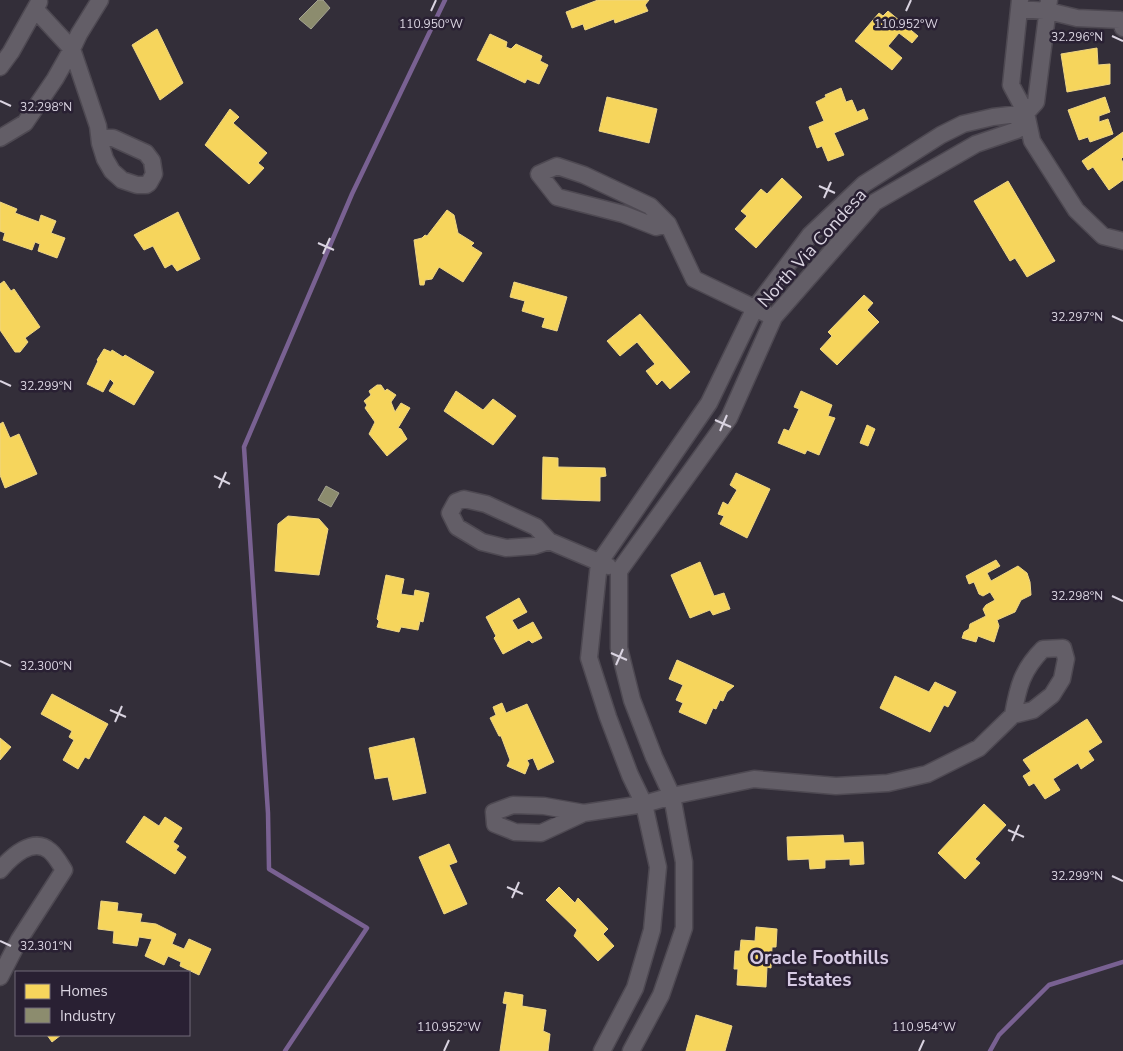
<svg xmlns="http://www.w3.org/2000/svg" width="1123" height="1051" font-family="'Nunito Sans',sans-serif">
<rect width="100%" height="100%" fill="#332e39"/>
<path fill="#f6d55c" stroke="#eed584" d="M 598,0 L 649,0 L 645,5 L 648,11 L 615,23 L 614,19 L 585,30 L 583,24 L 572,28 L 566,12 Z
M 888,11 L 918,36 L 912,43 L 899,33 L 888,46 L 902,58 L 892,70 L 855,41 L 879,13 L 883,16 Z
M 157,29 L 183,83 L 160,100 L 132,45 Z
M 490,34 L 507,42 L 506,47 L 511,49 L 516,44 L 542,56 L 540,61 L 548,65 L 539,84 L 527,79 L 525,83 L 477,60 Z
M 1097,48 L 1098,65 L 1110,64 L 1110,84 L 1067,92 L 1061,54 Z
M 841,88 L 846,102 L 852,100 L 857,112 L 864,109 L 868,119 L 834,133 L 844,155 L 828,161 L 822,146 L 817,148 L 809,127 L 824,121 L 816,102 L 826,97 L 825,95 Z
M 607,97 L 657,109 L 649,143 L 599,131 Z
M 1105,97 L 1110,112 L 1099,116 L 1099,122 L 1108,119 L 1113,134 L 1090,142 L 1088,137 L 1079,140 L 1068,110 Z
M 230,109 L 239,117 L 233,123 L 267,153 L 258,163 L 264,168 L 249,184 L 205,145 Z
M 1123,132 L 1123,157 L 1121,159 L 1123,162 L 1123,180 L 1109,190 L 1093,167 L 1088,170 L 1082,161 Z
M 782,178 L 802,197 L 756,248 L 735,229 L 747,216 L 741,211 L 761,189 L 767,194 Z
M 1008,181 L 1055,261 L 1027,277 L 1015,258 L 1010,261 L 974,201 Z
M 0,202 L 17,209 L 15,213 L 39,222 L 41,215 L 56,221 L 51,233 L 65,238 L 57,258 L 38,251 L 40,244 L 35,242 L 32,250 L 3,240 L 5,233 L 0,231 Z
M 447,210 L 454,215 L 458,233 L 474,243 L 471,246 L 482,253 L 463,282 L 439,267 L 432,279 L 425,280 L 424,285 L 420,285 L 414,240 L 422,238 L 425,235 L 427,236 Z
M 178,212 L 200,259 L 177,271 L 172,264 L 165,268 L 153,246 L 144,250 L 134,235 Z
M 4,281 L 11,291 L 14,289 L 40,327 L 25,338 L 28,342 L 20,352 L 15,352 L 0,330 L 0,284 Z
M 514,282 L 567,297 L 557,331 L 542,327 L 545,318 L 522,311 L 525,301 L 510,297 Z
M 864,295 L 873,303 L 867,310 L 879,322 L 837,365 L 820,349 L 832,336 L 828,332 Z
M 640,314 L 690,372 L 670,389 L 662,380 L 657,385 L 646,371 L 655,364 L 637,342 L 620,356 L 607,341 Z
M 104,349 L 111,352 L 112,350 L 123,357 L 125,355 L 154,372 L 134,405 L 109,391 L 114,383 L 110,379 L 103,392 L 87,384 L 98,361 L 97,360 Z
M 377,385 L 381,385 L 385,391 L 387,389 L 396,395 L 391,402 L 395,412 L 401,403 L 410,408 L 398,428 L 401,429 L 407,439 L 387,456 L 369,434 L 375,422 L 365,408 L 367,405 L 364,401 L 371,395 L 369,391 Z
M 456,391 L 483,410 L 493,399 L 516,416 L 493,445 L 444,411 Z
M 801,391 L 832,405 L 828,416 L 835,418 L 819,455 L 807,450 L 805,454 L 778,443 L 784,429 L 789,431 L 799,409 L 794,407 Z
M 3,422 L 10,438 L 19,434 L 37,474 L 5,488 L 0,475 L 0,424 Z
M 867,425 L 875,429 L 868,446 L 860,443 Z
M 543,457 L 558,458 L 558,467 L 605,468 L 606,476 L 600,477 L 600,501 L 542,499 Z
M 736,473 L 770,489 L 747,538 L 720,524 L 724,516 L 718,514 L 723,502 L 728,505 L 737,490 L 730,485 Z
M 288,516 L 319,519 L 328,529 L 319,575 L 275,571 L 278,524 Z
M 996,560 L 1000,566 L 987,573 L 991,581 L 1018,566 L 1027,573 L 1030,582 L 1031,595 L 1021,600 L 1015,612 L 997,620 L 999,626 L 994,642 L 978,636 L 976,642 L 962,638 L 964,632 L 969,629 L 970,624 L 986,616 L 983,609 L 986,605 L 995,600 L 990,592 L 983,596 L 979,594 L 974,582 L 969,584 L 966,576 Z
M 700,562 L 714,596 L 724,593 L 730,609 L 713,615 L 710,610 L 690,618 L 671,575 Z
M 386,575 L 404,579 L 401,594 L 414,596 L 415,590 L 429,593 L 423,622 L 420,621 L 418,630 L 401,627 L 399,632 L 377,627 L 379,621 L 377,619 Z
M 519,598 L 527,612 L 512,620 L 518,630 L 533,622 L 542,638 L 532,643 L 529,640 L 503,654 L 494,638 L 496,636 L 486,617 Z
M 677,660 L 734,686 L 727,692 L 723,701 L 720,700 L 716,709 L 713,708 L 706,724 L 679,712 L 683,703 L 676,700 L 683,685 L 669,679 Z
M 895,676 L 929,692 L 935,682 L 956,692 L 948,707 L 944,705 L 930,732 L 880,708 Z
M 52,694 L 108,724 L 89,759 L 85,757 L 78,769 L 63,760 L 74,740 L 69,737 L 72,731 L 41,714 Z
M 502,703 L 506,713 L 527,704 L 554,762 L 538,770 L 533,758 L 527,760 L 529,764 L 525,774 L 507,766 L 510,760 L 501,736 L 499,736 L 490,718 L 496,715 L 493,707 Z
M 1087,719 L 1102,742 L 1088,751 L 1094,760 L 1081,769 L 1078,763 L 1053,779 L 1060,790 L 1045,799 L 1034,783 L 1029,786 L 1023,776 L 1031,771 L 1023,760 Z
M 0,738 L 11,747 L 0,760 Z
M 414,738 L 426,793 L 393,800 L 388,777 L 375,779 L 369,748 Z
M 984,804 L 1006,825 L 975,859 L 980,863 L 965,879 L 938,853 Z
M 144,816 L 159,826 L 165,817 L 182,828 L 173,842 L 179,846 L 176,850 L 186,857 L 175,874 L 126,842 Z
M 843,835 L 844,843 L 863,842 L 864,864 L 850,865 L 850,859 L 825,860 L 825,868 L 810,869 L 809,859 L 788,860 L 787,837 Z
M 449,844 L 457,862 L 449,865 L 467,904 L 444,914 L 419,857 Z
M 559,887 L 575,903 L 578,898 L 608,929 L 603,934 L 614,946 L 598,961 L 574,936 L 577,930 L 546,900 Z
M 101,901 L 118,903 L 117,911 L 142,914 L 140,922 L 156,924 L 176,934 L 172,944 L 184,949 L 189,939 L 211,949 L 199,975 L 180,966 L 181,962 L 168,956 L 164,965 L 145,956 L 152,939 L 139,937 L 137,946 L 113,943 L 114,931 L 98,929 Z
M 756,927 L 777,929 L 776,947 L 772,947 L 771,968 L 767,967 L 766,987 L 737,985 L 738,969 L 734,969 L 735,951 L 740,951 L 741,940 L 755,941 Z
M 505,992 L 523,995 L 522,1006 L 546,1010 L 543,1031 L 550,1034 L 548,1051 L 500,1051 L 507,1004 L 503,1003 Z
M 696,1015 L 732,1026 L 725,1051 L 686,1051 Z
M 47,1035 L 61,1035 L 52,1042 Z"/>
<path fill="#8c8c6e" stroke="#a3a290" d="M 318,0 L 323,0 L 330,8 L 311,29 L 299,19 Z
M 326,486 L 339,493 L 331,507 L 318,500 Z"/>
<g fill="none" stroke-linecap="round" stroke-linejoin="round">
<path stroke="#796192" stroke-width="4.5" d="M 285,1051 L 367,928 L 269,869 L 268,813 L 244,447 L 352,194 L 445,0
M 990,1051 L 999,1035 L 1049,985 L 1123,962"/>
<defs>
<path id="minor" d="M 1020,0 L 1011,85 L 1026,113 L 1036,102 L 1049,0
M 35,9 L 72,49 L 98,126 L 100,143 L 105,159 L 112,171 L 122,180 L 137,185 L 146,185 L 149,183 L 154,174 L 152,161 L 146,153 L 113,138 L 100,138
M 1019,9 L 1048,11 L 1077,18 L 1120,20 L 1123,28
M 0,67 L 11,52 L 39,2
M 1026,113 L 1032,141 L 1076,210 L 1103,236 L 1123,241
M 0,138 L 25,123 L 55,79 L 72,49 L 79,34 L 100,0
M 668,224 L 656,227 L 623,214 L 557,197 L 539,174 L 557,166 L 584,175 L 650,206 L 668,224 L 694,279 L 765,313
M 549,541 L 534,546 L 506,548 L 482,542 L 457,527 L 450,513 L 456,502 L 464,499 L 486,504 L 536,527 L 549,541 L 608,566
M 584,813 L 541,833 L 515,832 L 495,824 L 494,812 L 513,805 L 544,806 L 584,813 L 644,804 L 672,796 L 754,779 L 836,786 L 888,783 L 927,774 L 979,748 L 1013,715 L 1033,710 L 1052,695 L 1062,679 L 1066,659 L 1063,648 L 1043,649 C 1022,670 1018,687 1013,715
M 0,870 C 11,857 33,836 50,851 C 56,856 60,864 64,870 L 19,940 L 0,977
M 602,1051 L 635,988 L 652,930 L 658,867 L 644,804 L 630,775 L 608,717 L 589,658 L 599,563 L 709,403 L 755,308 L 810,235 L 864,184 L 941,135 L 963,124 L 993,117 L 1026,113 L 1017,130 L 976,144 L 875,202 L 774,317 L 729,418 L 619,571 L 619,648 L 632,700 L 654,757 L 672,796 L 684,862 L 684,928 L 661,995 L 631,1051"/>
</defs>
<use href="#minor" stroke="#4e4952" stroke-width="19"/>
<use href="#minor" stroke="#635e67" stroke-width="16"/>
</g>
<path fill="none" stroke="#dad4e1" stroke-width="2" d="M 431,11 L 436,0M 906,11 L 911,0M 1112,36 L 1123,41M 0,101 L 11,106M 819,186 L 835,193M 824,198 L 831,182M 318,243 L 334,250M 323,254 L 330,238M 1112,316 L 1123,321M 0,381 L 11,386M 715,420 L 731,427M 720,431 L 727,415M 214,476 L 230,484M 219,488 L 226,472M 1112,596 L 1123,601M 611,653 L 627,660M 0,661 L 11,666M 616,665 L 623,649M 110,710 L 126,717M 115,722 L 122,706M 1008,830 L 1024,837M 1012,841 L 1019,825M 1112,876 L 1123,881M 507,887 L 523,894M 512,898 L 519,882M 0,941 L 11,946M 444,1051 L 449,1040M 919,1051 L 924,1040"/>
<g text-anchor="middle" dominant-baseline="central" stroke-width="5" stroke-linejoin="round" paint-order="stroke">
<g font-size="18" fill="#dad4e1" stroke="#292033">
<text transform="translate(812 248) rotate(-48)">North Via Condesa</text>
</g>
<g font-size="19" font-weight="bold" fill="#d5c9e2" stroke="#292033">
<text x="819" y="958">Oracle Foothills<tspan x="819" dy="22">Estates</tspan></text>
</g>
</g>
<g font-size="12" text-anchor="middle" fill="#dad4e1" stroke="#292033" stroke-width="5" stroke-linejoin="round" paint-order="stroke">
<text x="431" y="28">110.950°W</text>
<text x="906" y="28">110.952°W</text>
<text x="1077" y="41">32.296°N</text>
<text x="46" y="111">32.298°N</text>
<text x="1077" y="321">32.297°N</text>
<text x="46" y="390">32.299°N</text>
<text x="1077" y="600">32.298°N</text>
<text x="46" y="670">32.300°N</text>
<text x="1077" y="880">32.299°N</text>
<text x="46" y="950">32.301°N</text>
<text x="449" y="1031">110.952°W</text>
<text x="924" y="1031">110.954°W</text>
</g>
<rect x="15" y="971" width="175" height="65" fill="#292033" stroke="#706879"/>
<rect x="25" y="984" width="25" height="15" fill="#f6d55c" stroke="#706879"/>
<text x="60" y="996" font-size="15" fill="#dad4e1">Homes</text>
<rect x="25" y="1008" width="25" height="15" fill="#8c8c6e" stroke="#706879"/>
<text x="60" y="1021" font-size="15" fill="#dad4e1">Industry</text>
</svg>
